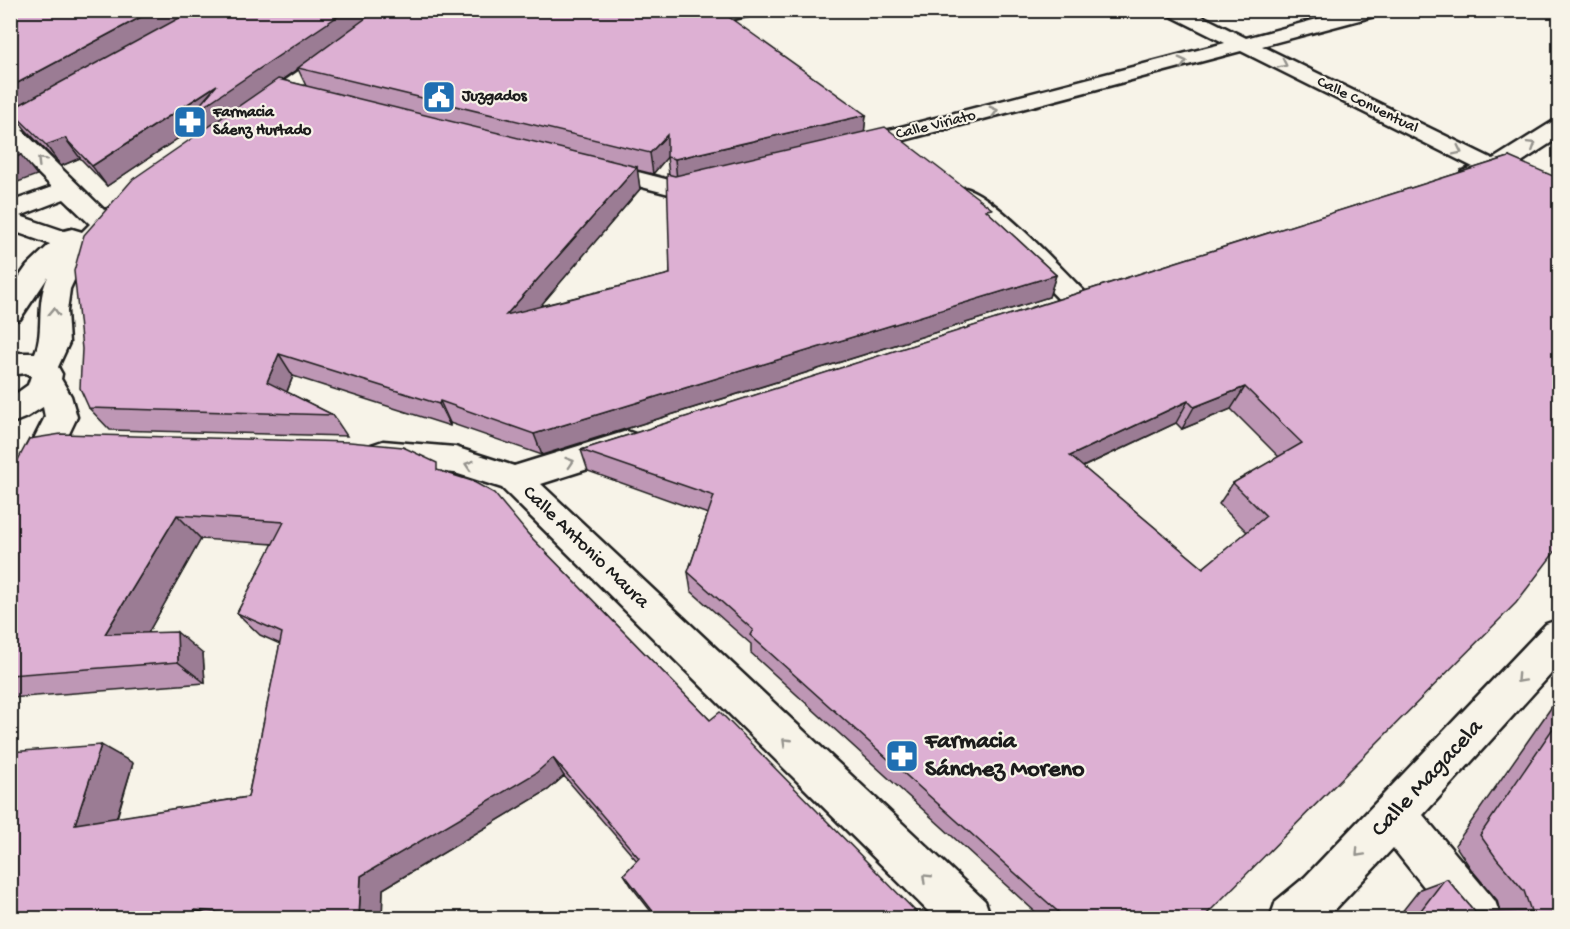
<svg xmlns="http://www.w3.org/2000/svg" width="1570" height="929" font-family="'Gochi Hand',sans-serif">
<rect width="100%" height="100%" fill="#f7f3e8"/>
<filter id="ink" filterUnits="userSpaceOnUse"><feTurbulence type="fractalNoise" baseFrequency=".0167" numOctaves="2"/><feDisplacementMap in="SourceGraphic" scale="12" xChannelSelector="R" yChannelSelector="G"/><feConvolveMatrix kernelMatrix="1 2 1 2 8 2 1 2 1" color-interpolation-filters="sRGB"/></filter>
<g filter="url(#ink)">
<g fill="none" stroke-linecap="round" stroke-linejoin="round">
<defs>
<path id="street" d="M 386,10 L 408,10 L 266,115 L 258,117 L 250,115 L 247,110 L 250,105 Z
M 719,10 L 758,10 L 756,14 L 720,22 L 713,20 L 710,16 L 713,12 Z
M 1165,10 L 1190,10 L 1246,38 L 1351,10 L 1384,10 L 1382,14 L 1262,46 L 1493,159 L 1552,122 L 1560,120 L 1560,137 L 1512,168 L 1560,191 L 1560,208 L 1493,177 L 1471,183 L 1462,181 L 1459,176 L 1462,171 L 1473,167 L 1241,51 L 855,153 L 847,151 L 843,146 L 847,141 L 1225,43 L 1167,14 Z
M 59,94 L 67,96 L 70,101 L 67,106 L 22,130 L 104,210 L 112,208 L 121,211 L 125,216 L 81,265 L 70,289 L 67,311 L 69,343 L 58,367 L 62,374 L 61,379 L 71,396 L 77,417 L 22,532 L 10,536 L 10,486 L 45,417 L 43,407 L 27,417 L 10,424 L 10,398 L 28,385 L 31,376 L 26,373 L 10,375 L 10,353 L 35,353 C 45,330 35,304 48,277 L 20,319 L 10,321 L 10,290 L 27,266 L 50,244 L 10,230 L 10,202 L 52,187 L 10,145 L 10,119 ZM 64,199 L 90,224 L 82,232 L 72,229 L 64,231 L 20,216 Z
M 595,161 L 677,182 L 711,174 L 720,176 L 723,181 L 720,186 L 677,196 L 587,173 L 583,168 L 587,163 Z
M 965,188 C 995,195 1062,270 1087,294 L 1091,301 L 1087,308 L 1077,310 L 1067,308 L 992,230 L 956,200 L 953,195 L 956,190 Z
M 627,431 L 638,435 L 643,444 L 638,453 L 541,484 L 985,901 L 991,918 L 935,918 L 502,488 L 455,473 L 383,467 L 371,463 L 367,454 L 371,445 L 383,441 L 455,447 L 514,466 Z
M 1560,619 L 1560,664 L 1423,815 L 1495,901 L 1501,918 L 1449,918 L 1393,848 L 1327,918 L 1270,918 L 1276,901 L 1305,877 L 1546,624 Z"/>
</defs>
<use href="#street" stroke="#1c1c1c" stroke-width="5"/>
<use href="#street" fill="#f7f3e8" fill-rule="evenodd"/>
</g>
<path fill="#be97b5" stroke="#1c1c1c" stroke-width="1.5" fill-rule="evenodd" d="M 10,15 L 866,115 L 864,132 L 990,214 L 1056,275 L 1049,297 L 542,455 L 450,423 L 450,426 L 293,376 L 287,392 L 333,415 L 347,436 L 110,430 L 89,408 L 202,131 L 198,125 L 107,186 L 80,158 L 61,166 L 26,130 L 13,114 L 10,115 ZM 298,69 L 306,86 L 282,80 ZM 667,157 L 669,175 L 670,274 L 540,306 L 640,189 L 637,170 L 653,174 Z
M 1509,157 L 1203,918 L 1042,918 L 751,653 L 751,644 L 691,591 L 688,572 L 708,514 L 588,471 L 581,450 ZM 1231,409 L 1279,457 L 1233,483 L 1219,504 L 1247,532 L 1203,568 L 1083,467 L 1176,423 L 1182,429 Z
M 10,461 L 15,465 L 12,471 L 441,471 L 528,534 L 710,720 L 922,918 L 656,918 L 632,887 L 624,874 L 637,861 L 564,776 L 548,790 L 383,889 L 382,918 L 10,918 L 133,763 L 117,818 L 248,797 L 280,644 L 260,635 L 237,613 L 273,544 L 201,539 L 148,633 L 203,654 L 205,683 L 10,698 Z
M 1560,695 L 1560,918 L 1397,918 L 1420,889 L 1447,879 L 1475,912 L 1500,912 L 1497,900 L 1471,869 L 1455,845 Z"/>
<path fill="#9b7b94" stroke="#1c1c1c" stroke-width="1.5" d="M 154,10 L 200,10 L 10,110 L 10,87 Z
M 347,10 L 382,10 L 204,134 L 198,125 L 107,186 L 92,166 L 217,85 Z
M 866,115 L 864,135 L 677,180 L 675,159 Z
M 667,135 L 669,155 L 653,174 L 650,153 Z
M 65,138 L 80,158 L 61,166 L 46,145 Z
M 21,155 L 37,175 L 10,185 L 10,159 Z
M 637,167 L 640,189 L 514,337 L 506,315 Z
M 1056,275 L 1049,297 L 542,455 L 534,434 Z
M 279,354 L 293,376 L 282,404 L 267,382 Z
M 1245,387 L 1231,409 L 1182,429 L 1194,407 Z
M 440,401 L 450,423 L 450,426 L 439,404 Z
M 1188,401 L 1176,423 L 1061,477 L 1070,456 Z
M 10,461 L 15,465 L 12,471 L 14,473 L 10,480 Z
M 177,515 L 201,539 L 135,656 L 105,634 Z
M 177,632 L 203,654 L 205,683 L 178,662 Z
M 101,745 L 133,763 L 110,839 L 75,824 Z
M 553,758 L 564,776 L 548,790 L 383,889 L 382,918 L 359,918 L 361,876 Z
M 195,910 L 217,918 L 193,918 Z"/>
<path fill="#ddb0d3" stroke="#1c1c1c" stroke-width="1.5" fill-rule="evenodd" d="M 28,10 L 154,10 L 10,87 L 10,15 Z
M 194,10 L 347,10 L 192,114 L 217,85 L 92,166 L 65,138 L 46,145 L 10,110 Z
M 377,10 L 719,10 L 866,115 L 675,159 L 667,157 L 667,135 L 650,153 L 298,68 Z
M 278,79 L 637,167 L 506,315 L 670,274 L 667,174 L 675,176 L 885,127 L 992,209 L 986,210 L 1056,275 L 534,434 L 440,401 L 439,404 L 279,354 L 267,382 L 333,415 L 89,408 L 80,388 L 82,349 L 74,271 L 84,235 L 133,179 Z
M 10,144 L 21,155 L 10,159 Z
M 1509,157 L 1560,179 L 1560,545 L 1516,603 L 1203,918 L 1065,918 L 750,635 L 753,630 L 688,572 L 714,496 L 581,450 ZM 1245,387 L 1302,443 L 1233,483 L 1266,516 L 1203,568 L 1070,456 L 1188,401 L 1194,407 Z
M 61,434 L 350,442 L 403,447 L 437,463 L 437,470 L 472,481 L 494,493 L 528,534 L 710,720 L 720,712 L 922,918 L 658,918 L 624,874 L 639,858 L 553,758 L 536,773 L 361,876 L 359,918 L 276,918 L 195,910 L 193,918 L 10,918 L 10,752 L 101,745 L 75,824 L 248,797 L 282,633 L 237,613 L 284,522 L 177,515 L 105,634 L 177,632 L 178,662 L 10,675 L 10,475 L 29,439 Z
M 1560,718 L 1560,918 L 1415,918 L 1444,880 L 1447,879 L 1475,912 L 1531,911 L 1524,891 L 1497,859 L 1480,835 Z"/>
<defs><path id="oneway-chevron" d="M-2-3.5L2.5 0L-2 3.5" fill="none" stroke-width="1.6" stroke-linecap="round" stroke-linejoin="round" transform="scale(1.5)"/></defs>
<g stroke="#94928c">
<use href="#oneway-chevron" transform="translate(1183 62) rotate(-15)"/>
<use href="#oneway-chevron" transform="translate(1283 64) rotate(26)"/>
<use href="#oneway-chevron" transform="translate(994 111) rotate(-15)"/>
<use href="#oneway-chevron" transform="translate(1532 145) rotate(-32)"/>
<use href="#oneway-chevron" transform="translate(1458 151) rotate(26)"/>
<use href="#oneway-chevron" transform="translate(41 161) rotate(-135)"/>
<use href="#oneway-chevron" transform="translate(54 312) rotate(-88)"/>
<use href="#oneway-chevron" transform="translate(570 462) rotate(-18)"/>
<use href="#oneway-chevron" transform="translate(469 465) rotate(-162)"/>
<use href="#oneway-chevron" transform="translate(1520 679) rotate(133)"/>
<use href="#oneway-chevron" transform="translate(786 742) rotate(-136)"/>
<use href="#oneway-chevron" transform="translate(1359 853) rotate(133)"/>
<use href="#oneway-chevron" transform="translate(926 878) rotate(-136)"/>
</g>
</g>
<defs>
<symbol id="civic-square" viewBox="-11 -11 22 22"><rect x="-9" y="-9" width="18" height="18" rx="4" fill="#1f6fb2" stroke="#f7f3e8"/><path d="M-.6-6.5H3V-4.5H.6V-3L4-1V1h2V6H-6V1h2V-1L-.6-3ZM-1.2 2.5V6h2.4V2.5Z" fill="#fff"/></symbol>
<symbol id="pharmacy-square" viewBox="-11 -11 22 22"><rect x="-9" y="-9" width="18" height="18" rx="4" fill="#1f6fb2" stroke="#f7f3e8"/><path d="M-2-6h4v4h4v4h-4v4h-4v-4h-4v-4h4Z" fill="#fff"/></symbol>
</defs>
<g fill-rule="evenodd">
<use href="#civic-square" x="420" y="78" width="38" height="38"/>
<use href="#pharmacy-square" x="171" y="103" width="38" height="38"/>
<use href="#pharmacy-square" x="883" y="737" width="38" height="38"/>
</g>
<g text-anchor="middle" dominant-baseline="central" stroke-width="4.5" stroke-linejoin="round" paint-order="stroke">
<g font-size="16" font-weight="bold" fill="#1c1c1c" stroke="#f7f3e8" text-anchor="start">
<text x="462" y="97">Juzgados</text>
<text x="213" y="113">Farmacia<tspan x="213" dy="18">Sáenz Hurtado</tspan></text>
</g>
<g font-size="16" fill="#1c1c1c" stroke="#f7f3e8">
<text transform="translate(1367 106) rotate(26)">Calle Conventual</text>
<text transform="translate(936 126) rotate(-14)">Calle Viriato</text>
</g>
<g font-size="20" fill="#1c1c1c" stroke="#f7f3e8">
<text transform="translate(585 548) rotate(44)">Calle Antonio Maura</text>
</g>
<g font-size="24" font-weight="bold" fill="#1c1c1c" stroke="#f7f3e8" text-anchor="start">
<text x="925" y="742">Farmacia<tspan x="925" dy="28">Sánchez Moreno</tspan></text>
</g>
<g font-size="24" fill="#1c1c1c" stroke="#f7f3e8">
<text transform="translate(1428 779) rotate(-47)">Calle Magacela</text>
</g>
</g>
<rect width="1570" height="929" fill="none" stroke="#f7f3e8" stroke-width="36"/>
<rect x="18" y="18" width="1534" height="893" fill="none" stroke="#1c1c1c" stroke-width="2" filter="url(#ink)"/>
</svg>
